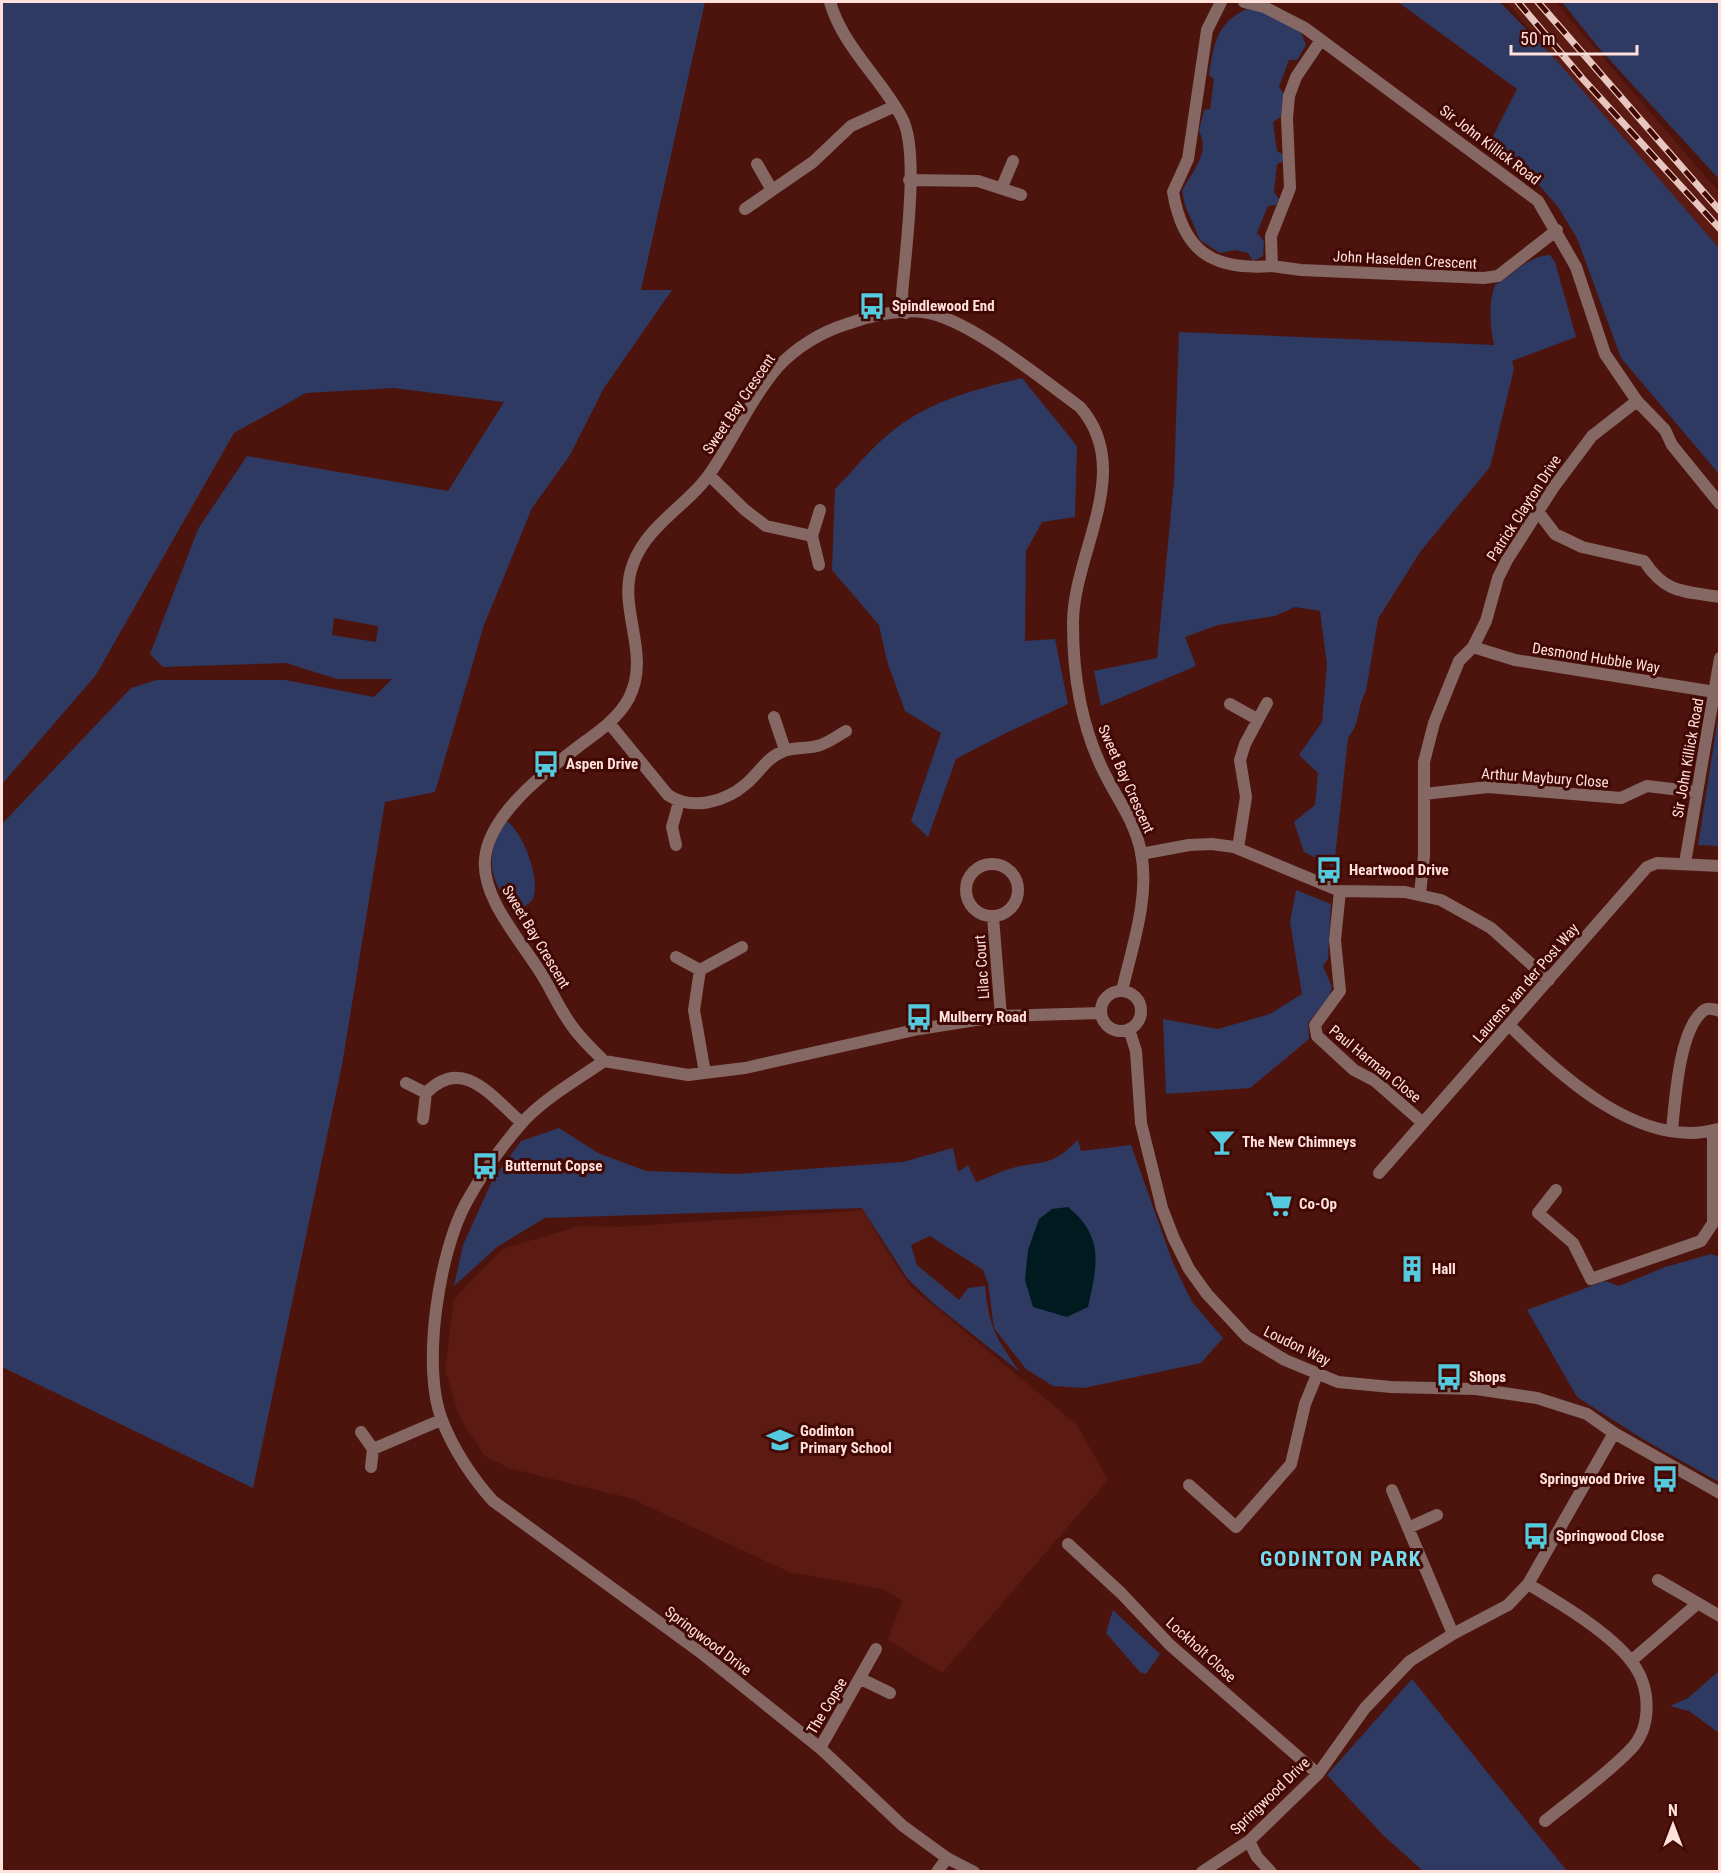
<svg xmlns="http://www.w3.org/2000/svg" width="1721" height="1873" font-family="'Roboto Condensed',sans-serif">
<rect width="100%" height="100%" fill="#4d140d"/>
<path fill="#5b1b13" d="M 1507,2 L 1555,2 L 1719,192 L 1719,248 L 1575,84 Z
M 864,1210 L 883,1245 L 911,1287 L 1077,1425 L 1108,1480 L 942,1673 L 888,1640 L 902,1601 L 884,1589 L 789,1572 L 630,1498 L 509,1468 L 485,1456 L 460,1418 L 445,1370 L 454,1299 L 502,1249 L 580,1226 L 620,1227 Z"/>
<path fill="#2e3a62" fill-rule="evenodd" d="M 2,2 L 705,2 L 641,290 L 672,290 L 604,388 L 570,455 L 532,508 L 484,625 L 435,792 L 385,802 L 342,1065 L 253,1488 L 2,1367 L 2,824 L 131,688 L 157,680 L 285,680 L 374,697 L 392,679 L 337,679 L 286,663 L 163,667 L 150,654 L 198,529 L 247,456 L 448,491 L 504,402 L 394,388 L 306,393 L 234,433 L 96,675 L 2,784 ZM 334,618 L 378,626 L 376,642 L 332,635 Z
M 1398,2 L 1500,2 L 1557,61 L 1719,248 L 1719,474 L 1621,358 L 1577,238 L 1558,207 L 1540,186 L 1488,146 L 1517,89 Z
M 1562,2 L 1719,2 L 1719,179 L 1598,47 Z
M 1247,9 L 1261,11 L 1300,30 L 1306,45 L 1297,60 L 1289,60 L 1279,87 L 1284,94 L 1281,117 L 1273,122 L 1277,151 L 1284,155 L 1285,161 L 1277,164 L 1274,192 L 1279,199 L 1276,205 L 1268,206 L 1257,233 L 1264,241 L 1263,256 L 1253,261 L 1248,253 L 1235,250 L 1220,253 L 1200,240 L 1185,205 L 1182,191 C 1192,171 1211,153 1199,131 L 1204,110 L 1210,109 L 1214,79 L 1209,75 C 1214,44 1216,23 1247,9 Z
M 1550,255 L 1555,262 L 1576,337 L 1512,361 L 1514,369 L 1490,467 L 1420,552 L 1378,619 L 1366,691 C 1356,709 1362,720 1348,738 L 1334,867 L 1304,852 L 1294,822 L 1315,805 L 1318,773 L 1299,755 L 1322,722 L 1327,664 L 1320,611 L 1295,607 L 1275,616 L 1218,625 L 1185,637 L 1196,666 L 1101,706 L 1094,671 L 1157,658 L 1174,481 L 1179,332 L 1494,345 C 1490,327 1488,303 1495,285 C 1513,275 1528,256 1550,255 Z
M 1022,378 L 1077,446 L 1075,517 L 1042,522 L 1026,551 L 1025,641 L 1055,639 L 1068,704 L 1002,735 L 956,759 L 928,837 L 911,821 L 941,733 L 905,711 L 887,661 L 879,625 L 832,570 L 835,489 C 853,471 870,449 890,433 C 926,402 978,388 1022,378 Z
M 1719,712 L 1719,846 L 1698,845 Z
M 506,821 C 523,831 541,880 533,898 C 530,905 520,908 514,912 C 489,877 483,859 506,821 Z
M 1296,890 L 1331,904 L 1328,959 L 1323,966 L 1332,987 L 1330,995 L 1308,1023 L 1309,1039 L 1250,1088 L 1166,1094 L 1163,1019 L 1218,1029 L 1270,1014 L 1302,994 L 1290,922 Z
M 559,1128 L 598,1153 L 646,1171 L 737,1174 L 903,1162 L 953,1148 L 958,1172 L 968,1165 L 976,1182 C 990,1177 1005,1169 1020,1166 C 1051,1161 1055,1162 1078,1140 L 1081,1151 L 1131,1145 L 1173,1263 L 1192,1302 L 1223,1338 L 1201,1363 L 1084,1388 L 1053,1386 L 1026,1369 L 994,1328 L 988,1283 L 983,1270 L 930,1236 L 911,1245 L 917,1265 L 959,1300 L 968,1288 L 985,1286 C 989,1328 996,1338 1020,1372 L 933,1303 L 907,1278 L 862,1208 L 545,1218 L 497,1247 L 454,1286 L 463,1245 L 493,1179 L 521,1141 Z
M 1711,1254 L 1720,1257 L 1719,1482 L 1646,1441 L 1577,1397 L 1527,1310 L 1605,1281 L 1619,1286 L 1665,1267 Z
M 1113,1610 L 1160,1654 L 1146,1674 L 1140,1672 L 1106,1633 Z
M 1719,1671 L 1719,1733 L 1689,1711 L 1670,1706 L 1688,1698 Z
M 1412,1679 L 1567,1871 L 1423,1871 L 1383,1835 L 1327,1775 Z"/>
<path fill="#001b1f" d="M 1068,1207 C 1105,1237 1097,1266 1088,1307 L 1067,1317 L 1033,1307 L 1025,1280 L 1028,1250 L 1039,1219 L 1052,1209 Z"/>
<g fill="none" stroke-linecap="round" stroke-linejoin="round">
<path stroke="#856863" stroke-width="12" d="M 830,2 C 843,47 880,77 902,118 C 920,151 905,254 902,295 L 906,313
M 1221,2 L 1207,30 L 1188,159 L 1173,192 C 1183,251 1212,271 1272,266 L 1271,236 L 1290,188 L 1287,118 L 1289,96 L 1296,77 L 1321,40
M 1244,2 L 1264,7 L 1305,28 L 1538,201 L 1576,267 L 1605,354 L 1637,401 L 1665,430 L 1672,445 L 1720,504
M 757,164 L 772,190
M 909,180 L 978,181 L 1021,195
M 1002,187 L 1013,161
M 745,209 L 813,162 L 851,126 L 895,106
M 1272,266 L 1301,270 L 1484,278 L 1498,276 L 1557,230
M 709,475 L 745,510 L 766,526 L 812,536
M 1539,513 L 1555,534 L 1582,547 L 1644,561 C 1666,594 1683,591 1720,597
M 819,565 L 812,536 L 820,510
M 1473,647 L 1515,660 L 1715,692
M 1230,704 L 1257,719
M 774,717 L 785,750
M 609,723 L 668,795 C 692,811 725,802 746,784 C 759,773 767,757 784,751 C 794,747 806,749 817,746 C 827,744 837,736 846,731
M 1424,794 L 1488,787 L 1621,798 L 1647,786 L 1697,792
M 676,845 L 672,827 L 679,802
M 1238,848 L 1246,797 L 1240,760 L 1245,744 L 1267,703
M 1141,854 L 1189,845 L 1212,844 L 1234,847 L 1340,891 L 1405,892 L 1441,900 L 1491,928 L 1549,980
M 1685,863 L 1720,658
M966 890a26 26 0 1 1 52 0a26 26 0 1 1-52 0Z
M 1340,891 L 1335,940 L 1340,991 L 1315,1025 L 1317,1036 L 1354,1070 L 1375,1081 L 1423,1123
M 1420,894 L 1424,856 L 1424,762 L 1434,723 L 1459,661 L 1473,647 L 1486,621 L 1498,578 L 1507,560 L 1553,488 L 1592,436 L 1637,401
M 993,917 L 1001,1016
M 676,957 L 700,970
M1101 1011a20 20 0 1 1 40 0a20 20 0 1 1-40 0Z
M 1509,1025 C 1559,1075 1641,1151 1718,1129
M 1129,1029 L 1136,1051 L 1141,1123 L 1162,1208 L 1174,1239 L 1189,1269 L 1207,1294 L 1247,1337 L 1285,1360 L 1338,1382 L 1391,1387 L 1476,1389 L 1537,1398 L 1587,1414 L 1614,1433 L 1720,1493
M 604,1061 C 593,1050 581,1039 572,1026 C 560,1010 552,991 542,975 C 522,942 481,898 485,859 C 489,813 549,769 583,743 C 600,731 619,717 629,698 C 652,653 616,608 633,564 C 648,523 691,504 713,469 C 734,437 753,396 777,368 C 795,348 821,332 847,324 C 869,316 900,309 923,312 C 967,317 1043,380 1080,407 C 1136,471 1072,554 1073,625 C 1073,675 1080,721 1101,766 C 1115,797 1134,818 1141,852 C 1150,897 1132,947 1122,991
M 604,1061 C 577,1080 543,1099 521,1124 C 501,1147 481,1176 466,1203 C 439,1252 421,1368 442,1420 C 453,1449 473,1479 493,1501 L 704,1655 L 820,1748 L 903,1826 L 947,1858 L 974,1872
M 604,1061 L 688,1075 L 745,1068 L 919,1029 L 1001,1016 L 1101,1013
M 705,1073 L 694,1010 L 700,970 L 742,947
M 406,1083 L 426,1093
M 423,1119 L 426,1093 C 463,1055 492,1097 522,1123
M 1672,1130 C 1675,1101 1679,1032 1702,1012 C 1707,1007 1713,1009 1720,1011
M 1379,1173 L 1647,867 L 1657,863 L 1720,866
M 1556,1190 L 1538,1213 L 1573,1243 L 1591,1279 L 1701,1241 L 1713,1223 L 1713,1131
M 361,1432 L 373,1449 L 441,1420
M 371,1467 L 373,1449
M 1189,1485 L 1236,1527 L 1291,1464 L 1305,1404 L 1317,1375
M 1392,1490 L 1453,1634
M 1408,1528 L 1437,1515
M 1068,1544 L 1121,1593 L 1170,1645 L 1318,1774
M 1658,1580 L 1720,1616
M 1528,1584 C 1559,1603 1609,1632 1631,1661 C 1651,1686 1653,1727 1630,1750 C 1605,1776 1573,1798 1545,1821
M 1631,1661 L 1697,1604
M 861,1679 L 890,1693
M 820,1748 L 876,1649
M 1249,1841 L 1257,1857 L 1271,1872
M 937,1872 L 947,1858
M 1202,1872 L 1249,1841 L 1318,1774 L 1365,1708 L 1410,1661 L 1453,1634 L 1508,1605 L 1528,1584 L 1614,1433"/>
<defs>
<path id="rail" d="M 1518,2 L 1582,78 L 1720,229
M 1538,2 L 1720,211"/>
</defs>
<use href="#rail" stroke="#e8c6c0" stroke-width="7"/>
<use href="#rail" stroke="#410804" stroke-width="4.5" stroke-dasharray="14" stroke-linecap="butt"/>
</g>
<defs>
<symbol id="bus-bare" viewBox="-9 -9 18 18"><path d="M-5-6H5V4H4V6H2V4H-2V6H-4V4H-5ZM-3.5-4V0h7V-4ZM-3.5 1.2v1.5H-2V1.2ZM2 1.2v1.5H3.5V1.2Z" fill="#54cade" stroke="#410804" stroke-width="2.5" paint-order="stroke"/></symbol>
<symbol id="bar-bare" viewBox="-9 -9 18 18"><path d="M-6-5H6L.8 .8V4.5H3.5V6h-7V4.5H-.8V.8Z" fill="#54cade" stroke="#410804" stroke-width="2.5" paint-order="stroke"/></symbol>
<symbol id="supermarket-bare" viewBox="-9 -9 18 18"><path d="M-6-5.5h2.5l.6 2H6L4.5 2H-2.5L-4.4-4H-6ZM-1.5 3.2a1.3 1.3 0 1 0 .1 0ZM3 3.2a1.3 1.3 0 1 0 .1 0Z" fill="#54cade" stroke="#410804" stroke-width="2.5" paint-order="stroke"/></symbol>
<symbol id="building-bare" viewBox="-9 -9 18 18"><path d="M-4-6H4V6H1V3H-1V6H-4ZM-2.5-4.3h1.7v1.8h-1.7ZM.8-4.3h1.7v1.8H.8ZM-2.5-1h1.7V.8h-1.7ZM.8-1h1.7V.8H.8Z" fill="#54cade" stroke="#410804" stroke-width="2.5" paint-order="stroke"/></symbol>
<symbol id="school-bare" viewBox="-9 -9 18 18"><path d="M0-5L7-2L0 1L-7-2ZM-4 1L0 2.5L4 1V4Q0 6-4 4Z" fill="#54cade" stroke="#410804" stroke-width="2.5" paint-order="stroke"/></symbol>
</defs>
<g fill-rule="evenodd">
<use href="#bus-bare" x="853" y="287" width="38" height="38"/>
<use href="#bus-bare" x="527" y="745" width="38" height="38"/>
<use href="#bus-bare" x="1310" y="851" width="38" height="38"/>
<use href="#bus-bare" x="900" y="998" width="38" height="38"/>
<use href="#bar-bare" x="1203" y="1123" width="38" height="38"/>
<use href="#bus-bare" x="466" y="1147" width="38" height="38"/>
<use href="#supermarket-bare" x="1260" y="1185" width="38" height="38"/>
<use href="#building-bare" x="1393" y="1250" width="38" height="38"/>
<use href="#bus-bare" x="1430" y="1358" width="38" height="38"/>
<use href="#school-bare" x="761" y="1421" width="38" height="38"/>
<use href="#bus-bare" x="1646" y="1460" width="38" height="38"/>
<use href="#bus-bare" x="1517" y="1517" width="38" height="38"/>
</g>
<g text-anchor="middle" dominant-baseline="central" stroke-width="6" stroke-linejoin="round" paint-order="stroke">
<g font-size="15" fill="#ffe0db" stroke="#410804">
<text transform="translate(1490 145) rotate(37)">Sir John Killick Road</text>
<text transform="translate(1405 260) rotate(3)">John Haselden Crescent</text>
<text transform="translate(739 404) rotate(-56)">Sweet Bay Crescent</text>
<text transform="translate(1524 508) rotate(-57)">Patrick Clayton Drive</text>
<text transform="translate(1596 658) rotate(9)">Desmond Hubble Way</text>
<text transform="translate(1688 758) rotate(-80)">Sir John Killick Road</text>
<text transform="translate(1545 778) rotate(4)">Arthur Maybury Close</text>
<text transform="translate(1126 779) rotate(66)">Sweet Bay Crescent</text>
<text transform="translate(536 937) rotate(59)">Sweet Bay Crescent</text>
<text transform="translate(982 967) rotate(-94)">Lilac Court</text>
<text transform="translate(1526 983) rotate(-49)">Laurens van der Post Way</text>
<text transform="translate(1375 1064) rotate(39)">Paul Harman Close</text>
<text transform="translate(1297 1346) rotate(26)">Loudon Way</text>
<text transform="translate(708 1641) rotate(37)">Springwood Drive</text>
<text transform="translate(1201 1650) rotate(42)">Lockholt Close</text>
<text transform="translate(827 1706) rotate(-59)">The Copse</text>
<text transform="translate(1270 1796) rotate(-44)">Springwood Drive</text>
</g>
<g font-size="15" font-weight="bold" fill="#ffe0db" stroke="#410804" text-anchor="start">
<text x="892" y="306">Spindlewood End</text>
<text x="566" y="764">Aspen Drive</text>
<text x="1349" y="870">Heartwood Drive</text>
<text x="939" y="1017">Mulberry Road</text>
<text x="1242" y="1142">The New Chimneys</text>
<text x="505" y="1166">Butternut Copse</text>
<text x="1299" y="1204">Co-Op</text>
<text x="1432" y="1269">Hall</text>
<text x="1469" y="1377">Shops</text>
<text x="800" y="1431">Godinton<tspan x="800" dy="17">Primary School</tspan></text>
<text x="1645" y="1479" text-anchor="end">Springwood Drive</text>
<text x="1556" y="1536">Springwood Close</text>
</g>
<g font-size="21" font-weight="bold" letter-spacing="1.5" fill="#73dcee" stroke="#410804">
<text x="1341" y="1559">GODINTON PARK</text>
</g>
</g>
<rect width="1721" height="1873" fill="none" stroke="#ffe0db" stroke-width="6"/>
<g transform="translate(1673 1825)" stroke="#410804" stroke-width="4.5" paint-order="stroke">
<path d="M0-4.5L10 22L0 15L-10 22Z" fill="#ffe0db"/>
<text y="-9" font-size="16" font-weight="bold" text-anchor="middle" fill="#ffe0db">N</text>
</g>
<path d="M1511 45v9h126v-9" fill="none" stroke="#ffe0db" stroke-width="3"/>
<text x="1520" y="45" font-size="18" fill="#ffe0db" stroke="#410804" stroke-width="4.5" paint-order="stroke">50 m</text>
</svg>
